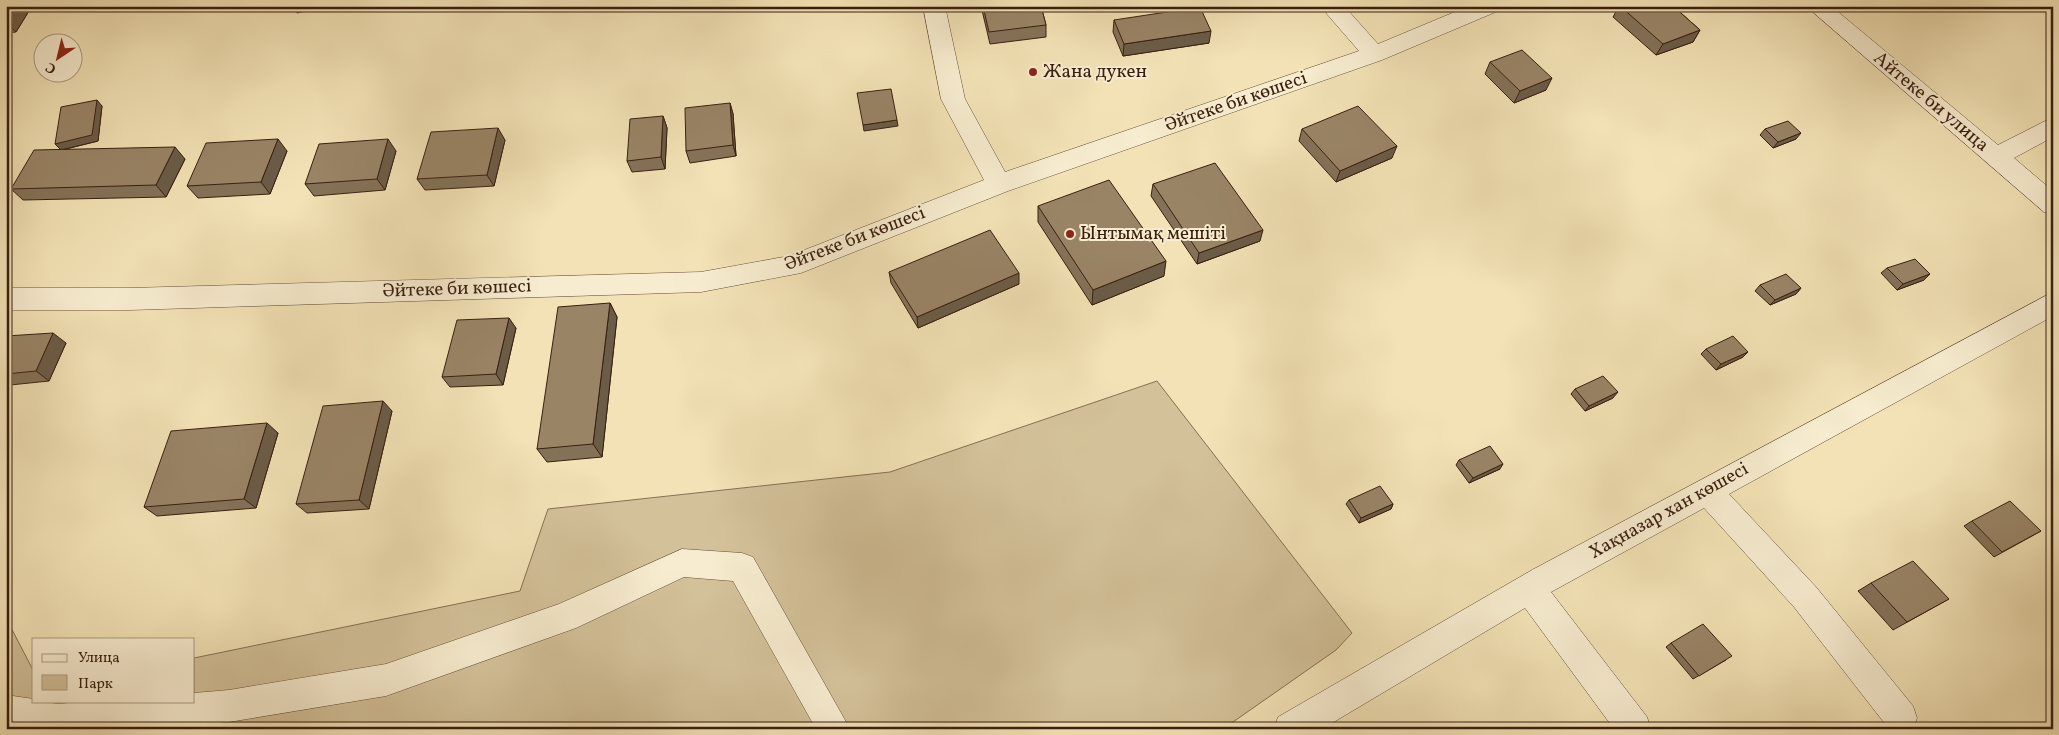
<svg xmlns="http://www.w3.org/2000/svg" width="2059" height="735" font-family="Vollkorn,serif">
<rect width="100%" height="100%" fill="#f2e2b5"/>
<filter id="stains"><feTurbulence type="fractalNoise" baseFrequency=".004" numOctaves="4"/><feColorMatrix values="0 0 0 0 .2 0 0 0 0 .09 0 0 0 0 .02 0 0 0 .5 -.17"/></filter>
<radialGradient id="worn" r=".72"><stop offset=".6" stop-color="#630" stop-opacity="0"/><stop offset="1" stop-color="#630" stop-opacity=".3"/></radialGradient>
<path fill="#d3c199" stroke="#867054" d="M 1157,381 L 1352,633 L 1336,650 L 1223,729 L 6,729 L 6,618 L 34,672 L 34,701 L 194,701 L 194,658 L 520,591 L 548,509 L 890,472 Z"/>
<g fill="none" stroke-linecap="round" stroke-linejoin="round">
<defs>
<path id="minor" d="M 923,6 L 945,6 L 965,99 L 1005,172 L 1359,51 L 1320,6 L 1344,6 L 1378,44 L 1469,6 L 1501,6 L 1498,11 L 1382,60 L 1008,191 L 801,273 L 701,292 L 130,310 L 6,310 L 6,288 L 130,288 L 701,272 L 789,256 L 984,180 L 941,99 Z
M 1806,6 L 1831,6 L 1998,145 L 2053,117 L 2053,137 L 2014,158 L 2053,191 L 2053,214 L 2044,212 Z
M 2053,292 L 2053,316 L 1729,494 L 1816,587 L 1913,706 L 1917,718 L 1913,729 L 1889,729 L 1794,607 L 1704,508 L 1551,592 L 1647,717 L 1651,729 L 1614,729 L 1525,608 L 1322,729 L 1274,729 L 1278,717 L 1532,570 Z
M 682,549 L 742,553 L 753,557 L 850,729 L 816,729 L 733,581 L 684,577 L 576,628 L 386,696 L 229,722 L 152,729 L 6,727 L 6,695 L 34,699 L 34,701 L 59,704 L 87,701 L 194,701 L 194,693 L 229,690 L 386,664 L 559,604 Z"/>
</defs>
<use href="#minor" stroke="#675039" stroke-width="1"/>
<use href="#minor" fill="#f7eccf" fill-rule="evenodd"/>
</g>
<path fill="#847258" stroke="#391f10" d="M 6,6 L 32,6 L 16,32 L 6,33 Z
M 849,6 L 880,6 L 881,8 L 850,11 Z
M 981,6 L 1041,6 L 1046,25 L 1046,37 L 990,44 Z
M 1619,6 L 1673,6 L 1700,30 L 1693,42 L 1656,55 L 1613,17 Z
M 1114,20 L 1209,43 L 1123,56 L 1113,32 Z
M 1490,62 L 1546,90 L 1514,103 L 1485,74 Z
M 730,103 L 733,114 L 736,156 L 690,163 L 686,151 Z
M 102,106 L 98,141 L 62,150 L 185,159 L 166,197 L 23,200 L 11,189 L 61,150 Z
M 663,116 L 667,128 L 665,169 L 632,172 L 627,161 Z
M 1302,129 L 1392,158 L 1336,182 L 1299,141 Z
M 1765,129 L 1796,139 L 1773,148 L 1760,135 Z
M 505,140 L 494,186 L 425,190 L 417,179 Z
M 287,151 L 270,194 L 198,198 L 187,186 Z
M 396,151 L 385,190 L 314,196 L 305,184 Z
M 1153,184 L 1260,241 L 1197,264 L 1151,196 Z
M 1038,206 L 1164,276 L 1092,305 L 1038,222 Z
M 1887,268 L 1930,274 L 1924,280 L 1897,290 L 1881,273 Z
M 889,272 L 1019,284 L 918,328 L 891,283 Z
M 1760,285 L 1801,288 L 1796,294 L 1770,305 L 1755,291 Z
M 610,303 L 617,317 L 602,457 L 547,462 L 537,449 Z
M 516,328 L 503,385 L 450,387 L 442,377 Z
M 6,336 L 66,343 L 49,381 L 10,385 L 6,393 Z
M 1706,349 L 1743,357 L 1716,370 L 1701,354 Z
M 1575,389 L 1613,398 L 1585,411 L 1571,394 Z
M 392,411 L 369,509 L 307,513 L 296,504 Z
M 278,433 L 256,508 L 157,516 L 144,507 Z
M 1459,460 L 1500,469 L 1469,483 L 1456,465 Z
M 1349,500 L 1393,504 L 1391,509 L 1359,523 L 1346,504 Z
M 1972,521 L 2041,531 L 1994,557 L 1964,526 Z
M 1871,583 L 1949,599 L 1893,630 L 1858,591 Z
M 1671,643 L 1726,660 L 1693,679 L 1666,647 Z"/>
<path fill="#6b5c47" stroke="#391f10" d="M 13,6 L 32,6 L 16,32 L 6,22 L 6,17 Z
M 293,6 L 328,6 L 297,13 Z
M 1700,30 L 1693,42 L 1656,55 L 1663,44 Z
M 1211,31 L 1209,43 L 1123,56 L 1124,44 Z
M 1552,78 L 1546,90 L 1514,103 L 1520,91 Z
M 97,100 L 102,106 L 98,141 L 61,150 L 55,144 Z
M 730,103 L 733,114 L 736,156 L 733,145 Z
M 663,116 L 667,128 L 665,169 L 661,157 Z
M 897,120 L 898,126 L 864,131 L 863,125 Z
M 498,128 L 505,140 L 494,186 L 487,175 Z
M 1801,133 L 1796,139 L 1773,148 L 1778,142 Z
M 278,139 L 287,151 L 270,194 L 261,182 Z
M 388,139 L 396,151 L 385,190 L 377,179 Z
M 1397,146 L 1392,158 L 1336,182 L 1340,171 Z
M 175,147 L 185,159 L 166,197 L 156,185 Z
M 6,166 L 9,169 L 6,174 Z
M 1263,230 L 1260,241 L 1197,264 L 1199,253 Z
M 1166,261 L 1164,276 L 1092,305 L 1093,290 Z
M 1019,273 L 1019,284 L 918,328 L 917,317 Z
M 1930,274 L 1924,280 L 1897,290 L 1903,284 Z
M 1801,288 L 1796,294 L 1770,305 L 1775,300 Z
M 610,303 L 617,317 L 602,457 L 593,444 Z
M 509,318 L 516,328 L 503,385 L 496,374 Z
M 53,333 L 66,343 L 49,381 L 36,371 Z
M 1748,352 L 1743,357 L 1716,370 L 1721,364 Z
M 6,382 L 10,385 L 6,393 Z
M 1618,392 L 1613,398 L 1585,411 L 1589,406 Z
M 383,401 L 392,411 L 369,509 L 359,500 Z
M 267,423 L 278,433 L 256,508 L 244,499 Z
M 1503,464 L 1500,469 L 1469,483 L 1473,478 Z
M 1393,504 L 1391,509 L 1359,523 L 1361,518 Z"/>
<path fill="#998466" stroke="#391f10" d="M 6,6 L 13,6 L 6,17 Z
M 983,6 L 1041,6 L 1046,25 L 989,32 Z
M 1620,6 L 1673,6 L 1700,30 L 1663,44 Z
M 1200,7 L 1211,31 L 1124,44 L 1114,20 Z
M 1522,50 L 1552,78 L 1520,91 L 1490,62 Z
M 891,89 L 897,120 L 863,125 L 857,93 Z
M 97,100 L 92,135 L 55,144 L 61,107 Z
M 730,103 L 733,145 L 686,151 L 685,108 Z
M 1358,106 L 1397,146 L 1340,171 L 1302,129 Z
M 663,116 L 661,157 L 627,161 L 630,119 Z
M 1788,121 L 1801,133 L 1778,142 L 1765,129 Z
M 498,128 L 487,175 L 417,179 L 431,132 Z
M 278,139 L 261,182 L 187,186 L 206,143 Z
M 388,139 L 377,179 L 305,184 L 319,144 Z
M 175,147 L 156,185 L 11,189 L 34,150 Z
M 1215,163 L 1263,230 L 1199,253 L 1153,184 Z
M 1109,180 L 1166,261 L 1093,290 L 1038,206 Z
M 990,230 L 1019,273 L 917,317 L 889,272 Z
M 1915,259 L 1930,274 L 1903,284 L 1887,268 Z
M 1786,274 L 1801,288 L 1775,300 L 1760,285 Z
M 610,303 L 593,444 L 537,449 L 558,307 Z
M 509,318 L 496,374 L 442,377 L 457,320 Z
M 53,333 L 36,371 L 6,374 L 6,336 Z
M 1733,336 L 1748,352 L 1721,364 L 1706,349 Z
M 1603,376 L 1618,392 L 1589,406 L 1575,389 Z
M 383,401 L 359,500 L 296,504 L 323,406 Z
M 267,423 L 244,499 L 144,507 L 171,431 Z
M 1490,446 L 1503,464 L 1473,478 L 1459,460 Z
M 1380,486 L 1393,504 L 1361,518 L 1349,500 Z
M 2010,501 L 2041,531 L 2002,552 L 1972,521 Z
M 1913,561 L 1949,599 L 1907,622 L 1871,583 Z
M 1703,624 L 1732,656 L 1699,676 L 1671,643 Z"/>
<g fill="#8f2418" stroke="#f7eccf" stroke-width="2">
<circle cx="1033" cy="72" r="5"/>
<circle cx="1070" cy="234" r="5"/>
</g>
<g text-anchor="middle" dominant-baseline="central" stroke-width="4" stroke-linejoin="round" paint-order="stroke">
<g font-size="19" fill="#391f10" stroke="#f7eccf" text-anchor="start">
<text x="1043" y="72">Жана дукен</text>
<text x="1080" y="234">Ынтымақ мешіті</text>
</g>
<g font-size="19" fill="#391f10" stroke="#f7eccf">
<text transform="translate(1236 102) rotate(-19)">Әйтеке би көшесі</text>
<text transform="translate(1931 102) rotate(40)">Айтеке би улица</text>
<text transform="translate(855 239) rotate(-21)">Әйтеке би көшесі</text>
<text transform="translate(457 289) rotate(-2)">Әйтеке би көшесі</text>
<text transform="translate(1669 511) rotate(-29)">Хақназар хан көшесі</text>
</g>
</g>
<rect width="2059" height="735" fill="none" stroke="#f2e2b5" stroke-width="25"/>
<rect x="8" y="8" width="2044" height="720" fill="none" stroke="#391f10" stroke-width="2.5"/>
<rect x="12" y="12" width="2034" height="710" fill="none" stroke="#391f10"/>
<rect x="32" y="638" width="162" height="65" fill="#f7eccf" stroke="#ab9a83"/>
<rect x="42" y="654" width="25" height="8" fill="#f7eccf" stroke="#ab9a83"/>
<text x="78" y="662" font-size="15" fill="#391f10">Улица</text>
<rect x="42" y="675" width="25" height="15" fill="#d3c199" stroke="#ab9a83"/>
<text x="78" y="688" font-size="15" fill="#391f10">Парк</text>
<g transform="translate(58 58) rotate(215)"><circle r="24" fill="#f7eccf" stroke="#ab9a83"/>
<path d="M0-4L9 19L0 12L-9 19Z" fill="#8f2418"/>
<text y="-8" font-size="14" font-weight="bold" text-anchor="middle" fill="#391f10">С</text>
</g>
<rect width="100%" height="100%" filter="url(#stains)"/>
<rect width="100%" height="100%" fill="url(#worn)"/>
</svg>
